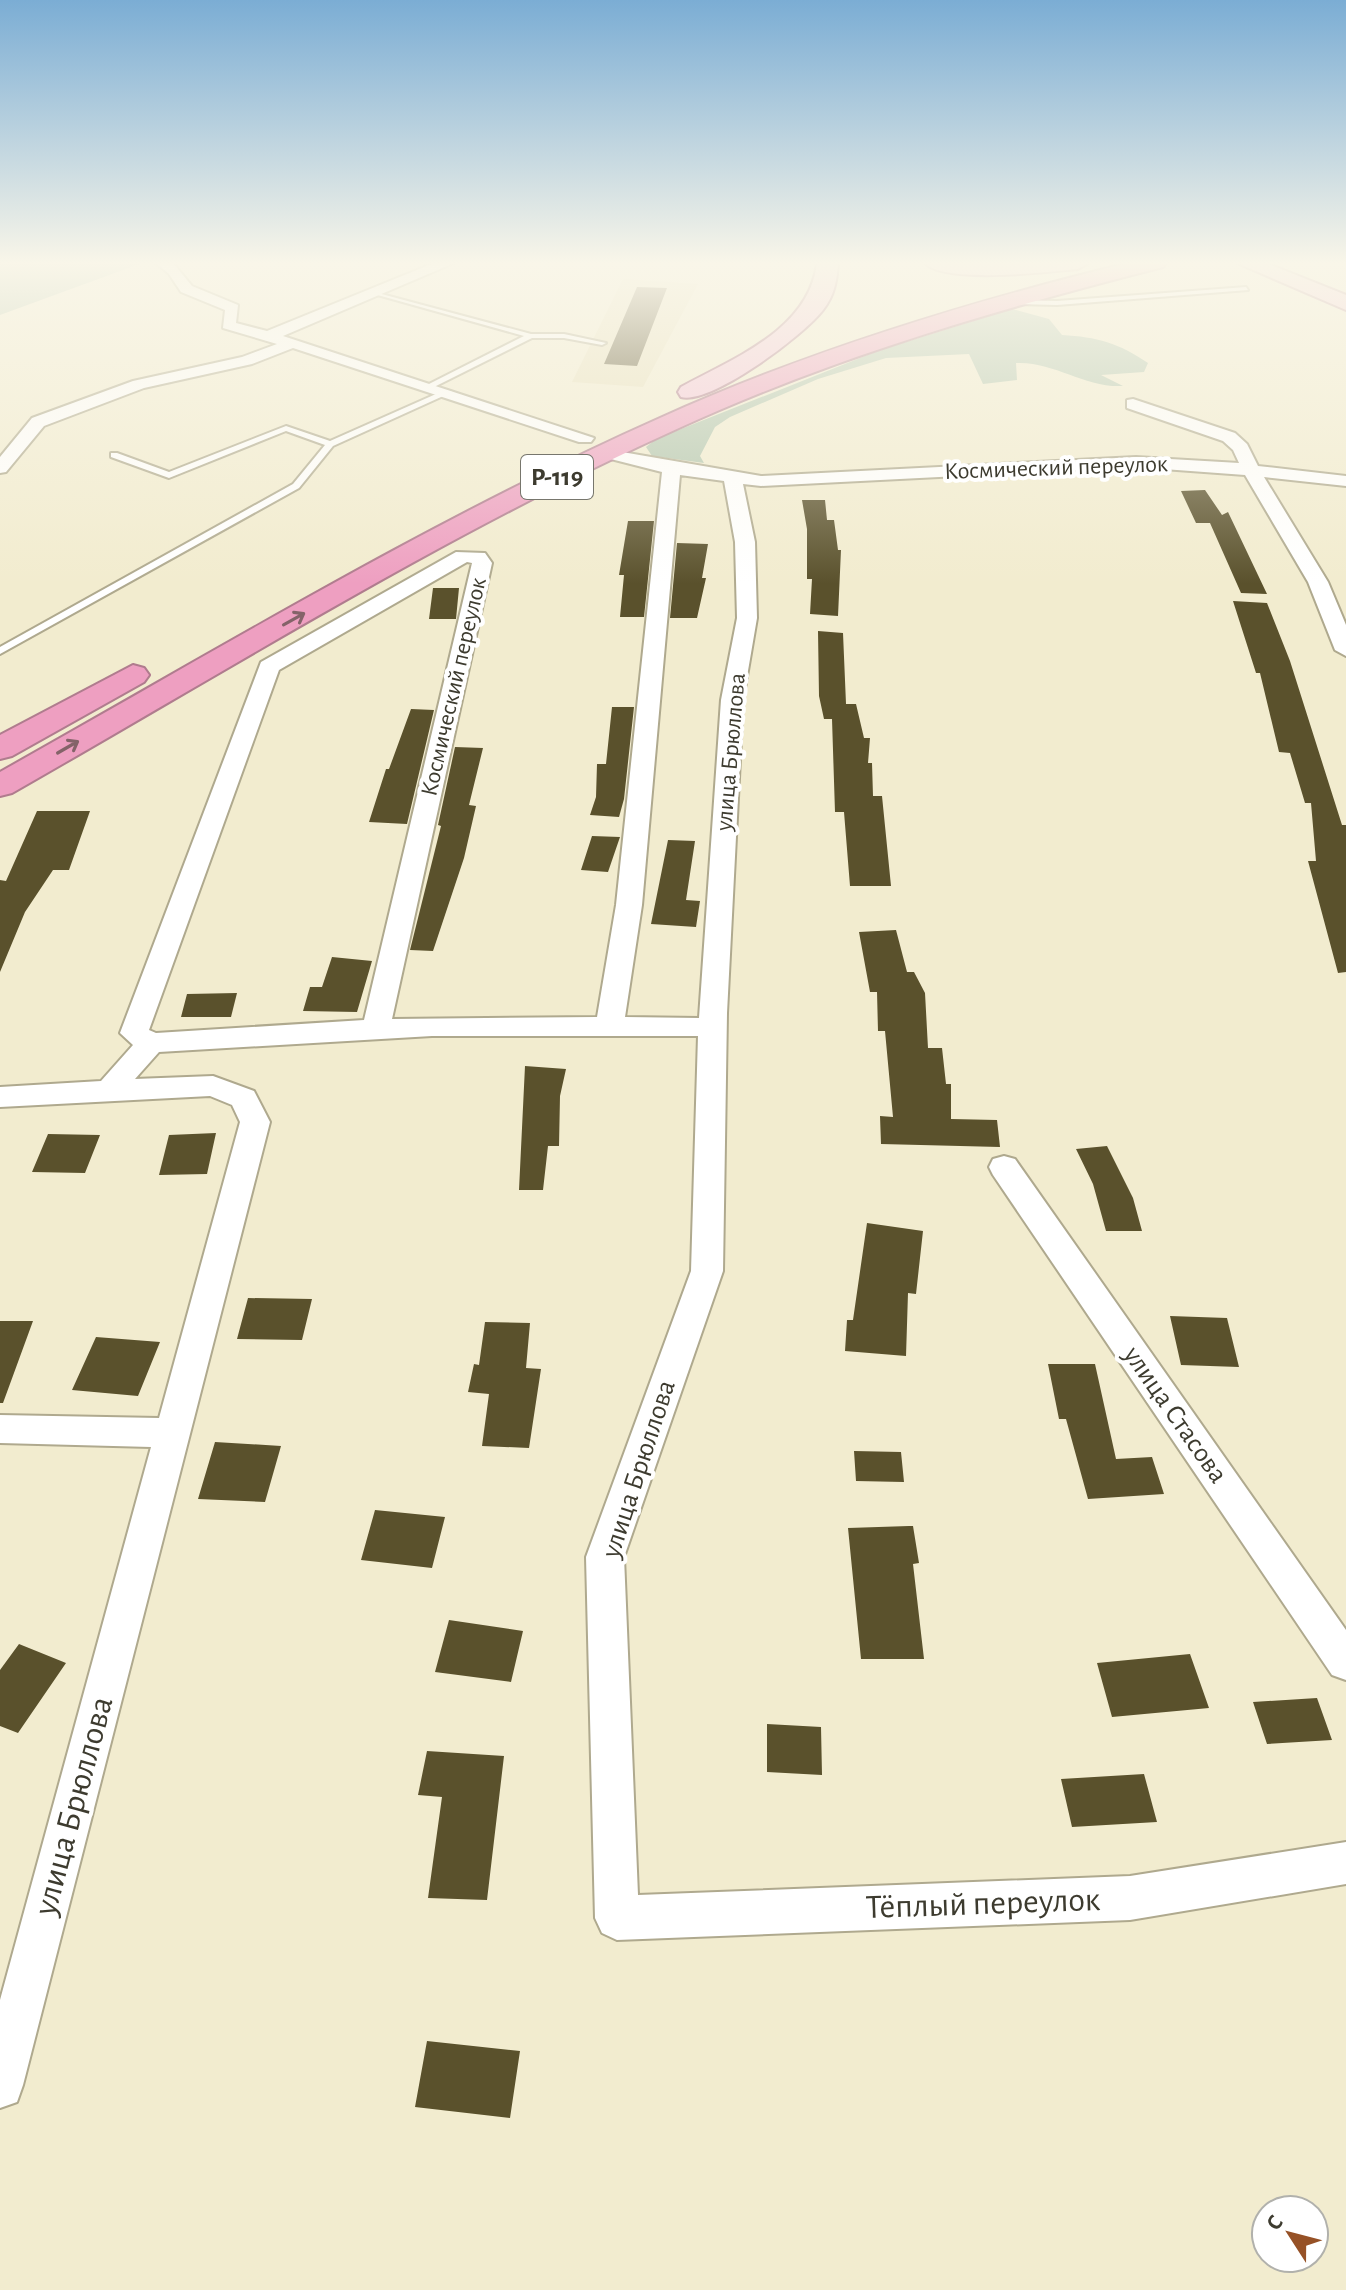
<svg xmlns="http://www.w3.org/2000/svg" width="1346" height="2290" font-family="'Alegreya Sans',sans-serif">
<rect width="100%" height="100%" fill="#f2eccf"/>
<path fill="#e8e0bc" d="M 623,279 L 698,284 L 643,387 L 572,382 Z"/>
<path fill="#b1c5ad" d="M 0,263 L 142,263 L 0,315 Z
M 1012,309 L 1049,319 L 1062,335 C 1097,337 1119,343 1148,363 L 1144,372 L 1101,375 L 1123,386 C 1084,388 1054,361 1016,363 L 1017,380 L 983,384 L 969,354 L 886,358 L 818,379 L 730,417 L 715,427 L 700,456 L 704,463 L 652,456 L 646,447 L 656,439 L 880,350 Z"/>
<path fill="#5a512c" d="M 637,287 L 667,288 L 637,366 L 604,364 Z
M 1205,490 L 1222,515 L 1228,512 L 1267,594 L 1241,593 L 1210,523 L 1196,523 L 1181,491 Z
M 802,500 L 825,500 L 827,520 L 834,520 L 838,550 L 841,550 L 838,616 L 810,614 L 812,579 L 807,579 L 807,529 Z
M 628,521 L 654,521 L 644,617 L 620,617 L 624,575 L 619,575 Z
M 677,543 L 708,544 L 702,578 L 706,578 L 697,618 L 670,618 Z
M 433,588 L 459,588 L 456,619 L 429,619 Z
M 1233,601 L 1267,603 L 1290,661 L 1342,825 L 1346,825 L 1346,972 L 1338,973 L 1308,861 L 1316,861 L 1311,803 L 1305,803 L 1290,753 L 1279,752 L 1260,673 L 1256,673 Z
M 818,631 L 843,633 L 846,704 L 856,704 L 864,738 L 870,738 L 868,763 L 872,763 L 873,796 L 882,796 L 891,886 L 850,886 L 844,812 L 835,812 L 832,719 L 824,719 L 819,696 Z
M 612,707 L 634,707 L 624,799 L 619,817 L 590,815 L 596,797 L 597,764 L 606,764 Z
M 411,709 L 434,710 L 407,824 L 369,822 L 386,769 L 389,769 Z
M 455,747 L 483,748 L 469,805 L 476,806 L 464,858 L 433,951 L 410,950 L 441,826 L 438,825 Z
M 37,811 L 90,811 L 69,870 L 53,870 L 25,912 L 0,972 L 0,880 L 6,881 Z
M 592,836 L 620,837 L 608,872 L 581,870 Z
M 668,840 L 695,841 L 686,900 L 700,901 L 696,927 L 651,924 Z
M 896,930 L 907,972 L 914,972 L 925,993 L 928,1048 L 942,1048 L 946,1084 L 951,1084 L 951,1119 L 997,1120 L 1000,1147 L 881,1144 L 880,1116 L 893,1117 L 885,1031 L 878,1031 L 877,992 L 870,992 L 859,932 Z
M 332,957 L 372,961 L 357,1012 L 303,1011 L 310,987 L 322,987 Z
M 237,993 L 231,1017 L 181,1017 L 187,994 Z
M 525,1066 L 566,1069 L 560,1096 L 559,1146 L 548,1146 L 543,1190 L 519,1190 Z
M 216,1133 L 207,1174 L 159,1175 L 169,1135 Z
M 48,1134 L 100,1135 L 85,1173 L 32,1172 Z
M 1107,1146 L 1133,1198 L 1142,1231 L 1106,1231 L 1093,1184 L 1076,1149 Z
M 867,1223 L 923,1231 L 916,1294 L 908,1293 L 906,1356 L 845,1351 L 847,1320 L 853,1320 Z
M 248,1298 L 312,1299 L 302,1340 L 237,1339 Z
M 1170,1316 L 1227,1318 L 1239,1367 L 1181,1365 Z
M 0,1321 L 33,1321 L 3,1403 L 0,1403 Z
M 485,1322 L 530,1323 L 526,1368 L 541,1369 L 529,1448 L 482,1446 L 489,1394 L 468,1392 L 474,1364 L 479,1365 Z
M 96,1337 L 160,1342 L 138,1396 L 72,1390 Z
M 1048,1364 L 1095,1364 L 1116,1459 L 1152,1457 L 1164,1494 L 1088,1499 L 1066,1419 L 1059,1419 Z
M 215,1442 L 281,1446 L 265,1502 L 198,1499 Z
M 854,1451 L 901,1452 L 904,1482 L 856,1481 Z
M 375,1510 L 445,1517 L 432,1568 L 361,1560 Z
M 909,1526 L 913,1526 L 919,1563 L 913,1564 L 924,1659 L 861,1659 L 848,1528 Z
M 449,1620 L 523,1631 L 511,1682 L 435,1672 Z
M 19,1644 L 66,1663 L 18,1733 L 0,1726 L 0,1670 Z
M 1190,1654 L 1209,1708 L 1112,1717 L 1097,1663 Z
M 1317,1698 L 1332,1740 L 1267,1744 L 1253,1702 Z
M 767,1724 L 821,1727 L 822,1775 L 767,1772 Z
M 427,1751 L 504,1756 L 487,1900 L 428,1898 L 442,1797 L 418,1795 Z
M 1144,1774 L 1157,1822 L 1072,1827 L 1061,1779 Z
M 427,2041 L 520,2051 L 510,2118 L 415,2107 Z"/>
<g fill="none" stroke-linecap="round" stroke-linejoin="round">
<defs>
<path id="lane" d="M 1246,287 L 1248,290 L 1057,305 L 1015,304 L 1011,302 L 1015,300 L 1057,301 Z
M 374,292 L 531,334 L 564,334 L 606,343 L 602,345 L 564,338 L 532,338 L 430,389 L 427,389 L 427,385 L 524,336 L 374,294 Z
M 445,390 L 452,392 L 333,446 L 299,488 L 0,654 L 0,647 L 293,484 L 325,445 L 286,431 L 169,478 L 111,457 L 111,453 L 117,453 L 169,472 L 286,426 L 330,441 Z"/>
<path id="street" d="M 156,263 L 173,263 L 192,286 L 238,305 L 236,323 L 267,331 L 434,263 L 454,263 L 283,336 L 594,438 L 591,442 L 579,442 L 293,348 L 252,364 L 144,388 L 44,426 L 6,472 L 0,473 L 0,457 L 32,418 L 133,381 L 242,357 L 277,344 L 223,328 L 225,310 L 181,292 L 169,274 Z
M 1133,399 L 1235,433 L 1247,444 L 1258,466 L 1346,476 L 1346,486 L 1264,477 L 1328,582 L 1346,625 L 1346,656 L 1335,650 L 1308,582 L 1245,475 L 1136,467 L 761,486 L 743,484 L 755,542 L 757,618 L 743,700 L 727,1013 L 723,1271 L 624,1557 L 638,1895 L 1130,1876 L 1346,1842 L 1346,1884 L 1130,1920 L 617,1940 L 602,1933 L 595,1918 L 586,1557 L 691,1271 L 698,1036 L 432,1036 L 159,1052 L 135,1079 L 213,1076 L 254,1091 L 270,1122 L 23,2085 L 17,2102 L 0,2108 L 0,2000 L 151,1447 L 0,1443 L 0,1415 L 159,1418 L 240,1122 L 232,1105 L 210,1096 L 0,1107 L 0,1087 L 101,1081 L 133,1045 L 120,1033 L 261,662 L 456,552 L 485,553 L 492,563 L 392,1019 L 597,1017 L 616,905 L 662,472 L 599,456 L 599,448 L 761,476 L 1136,457 L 1239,463 L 1233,450 L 1223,441 L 1127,408 L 1127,400 ZM 680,475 L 724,481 L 735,542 L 737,618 L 721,700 L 699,1018 L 625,1017 L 642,905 ZM 467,562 L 472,563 L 364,1020 L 156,1033 L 149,1030 L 279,670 Z
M 1004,1156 L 1015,1159 L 1346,1630 L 1346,1680 L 1332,1675 L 993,1175 L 989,1167 L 993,1159 Z"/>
<path id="primary" d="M 817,263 L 838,263 C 837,281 834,296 823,310 C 804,335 711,405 681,397 L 678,392 L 681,387 C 734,358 809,330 817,263 Z
M 925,263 L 1088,263 L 1078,269 C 1049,272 943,284 925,263 Z
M 1237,263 L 1266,263 L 1346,295 L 1346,310 Z"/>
<path id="highway" d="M 1128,263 L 1166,263 L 1163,267 C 998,309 834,357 679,428 C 449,532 231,668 12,793 L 0,796 L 0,772 C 217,650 433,519 660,418 C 811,350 969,302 1128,263 Z
M 133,665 L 144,668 L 149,675 L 144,682 L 12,756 L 0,759 L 0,735 Z"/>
</defs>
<use href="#lane" stroke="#afa98e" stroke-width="4"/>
<use href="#street" stroke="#afa98e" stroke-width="4"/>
<use href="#primary" stroke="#b07c8e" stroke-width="4"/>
<use href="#highway" stroke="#b07c8e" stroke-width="4"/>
<use href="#lane" fill="#fff" fill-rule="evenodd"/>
<use href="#street" fill="#fff" fill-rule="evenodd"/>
<use href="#primary" fill="#f5c5da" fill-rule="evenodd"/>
<use href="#highway" fill="#ee9fc1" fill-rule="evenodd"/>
</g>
<defs><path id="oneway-shaft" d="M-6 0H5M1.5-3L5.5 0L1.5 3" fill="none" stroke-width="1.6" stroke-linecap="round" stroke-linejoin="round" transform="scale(2)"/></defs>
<g stroke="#846369">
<use href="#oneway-shaft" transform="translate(294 619) rotate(-29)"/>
<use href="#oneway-shaft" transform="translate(68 747) rotate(-30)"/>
</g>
<linearGradient id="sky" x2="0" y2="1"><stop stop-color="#7badd4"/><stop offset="0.45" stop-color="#f9f6e9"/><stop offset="1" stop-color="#f9f6e9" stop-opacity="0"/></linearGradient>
<rect width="1346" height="584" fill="url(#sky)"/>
<g text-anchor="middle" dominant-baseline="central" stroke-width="8" stroke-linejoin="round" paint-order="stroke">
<g font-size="24" fill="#3d3b2f" stroke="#fff">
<text transform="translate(1056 468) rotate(-2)">Космический переулок</text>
<text transform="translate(454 687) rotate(-77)">Космический переулок</text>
<text transform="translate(731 752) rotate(-85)">улица Брюллова</text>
</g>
<rect fill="#fff" stroke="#77766d" stroke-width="2" x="521" y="455" width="72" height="44" rx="6"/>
<g font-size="26" font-weight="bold" fill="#3d3b2f">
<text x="557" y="477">Р-119</text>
</g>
<g font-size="28" fill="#3d3b2f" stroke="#fff">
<text transform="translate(1175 1415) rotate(55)">улица Стасова</text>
<text transform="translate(639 1469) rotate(-72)">улица Брюллова</text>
</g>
<g font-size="34" fill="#3d3b2f" stroke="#fff">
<text transform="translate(74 1806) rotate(-75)">улица Брюллова</text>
<text transform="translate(983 1904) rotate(-2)">Тёплый переулок</text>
</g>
</g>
<g transform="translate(1290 2234) rotate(306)"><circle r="38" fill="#ffffff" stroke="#b1b1ac" stroke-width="2"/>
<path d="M0-6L14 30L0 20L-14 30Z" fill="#965126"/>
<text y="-12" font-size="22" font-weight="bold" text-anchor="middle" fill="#3d3b2f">С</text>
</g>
</svg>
